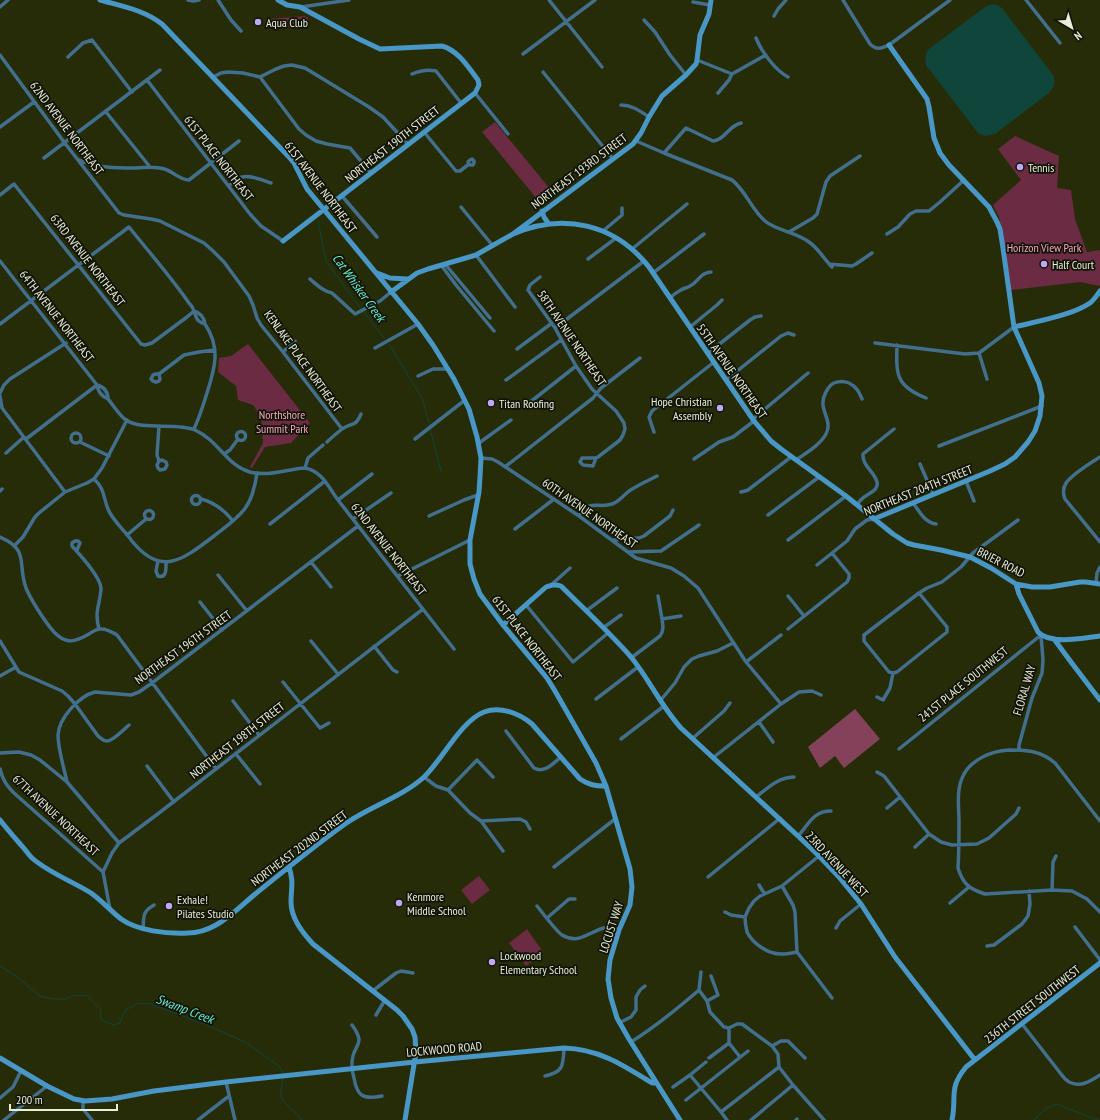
<svg xmlns="http://www.w3.org/2000/svg" width="1100" height="1120" font-family="'PT Sans Narrow',sans-serif">
<rect width="100%" height="100%" fill="#262c08"/>
<path fill="#6a2b43" d="M 305,16 L 308,18 L 308,26 L 269,28 L 268,19 Z
M 495,122 L 555,195 L 542,205 L 482,132 Z
M 1015,136 L 1059,156 L 1057,188 L 1071,190 L 1075,219 L 1087,252 L 1100,250 L 1100,286 L 1080,282 L 1011,290 L 999,217 L 993,205 L 1021,180 L 998,149 Z
M 248,344 L 310,423 L 291,443 L 265,447 L 252,468 L 250,467 L 263,443 L 261,417 L 253,405 L 238,400 L 236,386 L 218,372 L 219,358 L 231,356 Z
M 479,876 L 490,890 L 472,904 L 461,890 Z
M 527,929 L 543,952 L 526,966 L 509,943 Z"/>
<path fill="#84415a" d="M 855,709 L 880,739 L 844,768 L 835,756 L 820,768 L 808,747 Z"/>
<path fill="#0f453b" d="M 994,4 L 999,6 L 1002,8 L 1053,75 C 1056,82 1054,87 1049,93 L 995,134 L 985,136 L 978,133 L 926,65 C 925,59 925,54 929,49 L 985,7 L 989,5 Z"/>
<g fill="none" stroke-linecap="round" stroke-linejoin="round">
<path stroke="#0f453b" stroke-width="1" d="M 318,221 L 326,261 L 361,309
M 363,311 L 385,339
M 389,344 L 422,398 L 430,426
M 430,429 L 441,471
M 0,966 L 17,977 L 40,996 L 52,999 L 65,999 L 72,996 L 86,995 L 101,1010 L 100,1016 L 102,1020 L 114,1025 L 120,1023 L 123,1014 L 127,1009 L 139,1003 L 151,1004 L 207,1025 L 245,1042 L 279,1066 L 284,1074
M 283,1077 C 283,1083 280,1091 281,1096 C 282,1103 298,1114 302,1120
M 1034,1120 L 1045,1109 L 1056,1104 L 1098,1120"/>
<path stroke="#416f8d" stroke-width="3.5" d="M 188,0 L 193,1 L 199,0
M 218,0 L 231,20 L 241,31
M 549,0 L 602,67
M 843,0 L 870,44 C 877,51 882,48 889,45 L 950,0
M 1026,0 L 1060,43
M 693,2 L 710,5
M 0,7 L 8,0
M 301,7 L 349,0
M 774,16 L 778,9 L 786,0
M 644,20 L 655,32 L 670,55 L 686,75
M 756,38 C 761,51 775,70 788,77
M 523,54 L 595,0
M 0,55 L 64,142 L 119,213 L 124,215 L 151,219 L 160,221 L 204,243 L 213,251 L 224,262 L 249,296 L 253,305 L 257,318 L 261,325 L 283,352 L 342,429
M 68,57 L 83,43 L 92,40 L 132,92
M 697,60 L 732,74
M 543,72 L 613,159
M 412,74 C 419,71 428,69 436,71 L 461,103
M 213,77 L 221,73 L 228,72 L 243,73 L 260,77 L 299,129 L 306,135 L 316,141 L 327,144 L 350,148 L 371,173
M 260,77 L 276,69 L 284,66 L 292,65 L 305,68 L 369,107 L 383,117 L 408,144
M 147,80 L 250,214 L 261,226 L 283,241
M 475,93 L 508,134
M 718,93 L 729,80 L 732,74 L 766,55
M 621,105 C 632,105 640,111 649,117
M 106,112 L 150,167
M 0,127 L 34,102
M 424,132 L 456,171 L 460,171 L 469,164 L 468,162 L 470,160 L 472,159 L 474,161 L 474,163 L 473,165 L 471,165 L 469,164
M 636,141 L 664,153 L 732,180 C 746,191 751,209 765,221 C 777,231 796,232 809,242 C 818,248 824,259 832,267
M 664,153 L 686,128 L 713,141 C 725,140 728,126 741,123
M 44,158 L 160,70
M 79,160 C 97,168 116,168 136,168 C 146,167 158,166 167,170 C 175,173 180,180 189,180 L 239,141
M 229,186 C 233,182 237,178 242,177 C 251,175 263,180 271,183
M 0,195 L 14,184 L 141,344 L 145,345 L 152,343 L 187,317 L 194,311
M 342,196 L 377,237
M 461,207 L 493,246
M 603,231 L 622,215 L 622,208
M 789,232 L 813,218 L 817,214 L 826,182 L 830,176 L 860,156
M 887,234 L 898,227 L 910,214 L 916,211 L 929,211 L 940,202 L 964,180
M 632,249 L 687,204
M 476,255 L 515,307
M 588,259 L 616,238
M 0,261 L 97,385 L 26,439
M 445,264 L 490,318
M 829,264 L 852,266 L 856,264 L 872,253
M 441,265 L 456,285 L 494,331
M 653,273 L 704,234
M 540,277 L 530,285 L 528,290 L 555,328 L 576,366 L 592,389 L 616,411 L 624,423 L 625,429 L 623,435 L 620,440 L 598,457 L 596,458 L 582,458 L 580,462 L 583,465 L 593,466 L 596,458
M 310,279 C 317,285 324,292 332,293 L 355,314 L 380,301 L 391,292
M 670,298 C 673,295 677,292 681,290 C 684,288 687,288 690,286 C 700,281 699,273 711,272
M 0,324 L 129,227 C 149,252 171,277 189,303 C 191,305 193,308 194,311 C 197,319 196,321 205,324 C 204,317 201,313 194,311
M 690,327 L 717,305 L 722,300
M 555,328 L 644,261
M 875,343 L 965,354 L 979,353 L 1014,327
M 897,345 C 896,375 896,386 926,398
M 375,348 L 418,324
M 517,349 L 552,323
M 283,352 L 295,341
M 708,353 L 750,320 L 755,317 L 761,316
M 979,353 L 987,379
M 159,374 L 160,379 L 159,381 L 156,382 L 153,381 L 151,379 L 153,375 L 156,374 L 159,374 L 184,355 L 199,352 L 215,350
M 418,376 L 433,369 L 448,369
M 506,380 L 561,340
M 726,380 L 781,336 L 788,333 L 794,335
M 97,385 C 104,387 108,392 108,399 C 101,396 98,392 97,385 Z
M 0,393 L 4,385 L 10,379 L 66,343
M 0,396 L 2,408 L 65,492
M 108,399 C 114,406 119,415 126,420 C 142,431 177,422 195,430 C 219,441 226,465 250,472 C 269,477 287,469 305,468 C 322,471 329,488 338,500 L 454,649
M 529,403 L 576,366
M 753,419 L 808,373
M 159,426 L 157,455 L 159,461 L 157,465 L 158,468 L 160,470 L 165,469 L 167,465 L 166,462 L 162,460 L 159,461
M 194,429 C 199,418 203,406 207,393 C 215,368 221,348 205,324
M236.5 436a4.5 4.5 0 1 1 9 0a4.5 4.5 0 1 1-9 0Z
M 654,432 L 649,417 L 652,411 L 714,362
M71 438a5 5 0 1 1 10 0a5 5 0 1 1-10 0Z
M 415,439 L 465,400
M 80,442 L 109,456
M 327,442 C 332,437 337,433 342,429 C 352,422 355,428 361,414
M 479,443 L 511,420
M 939,446 L 1042,406
M 6,453 L 24,437
M 224,454 L 230,450 L 238,439
M 1100,457 C 1092,462 1071,476 1066,483 C 1063,488 1063,494 1065,499 L 1100,542
M 481,458 L 492,459 L 498,462 L 579,516 L 636,558 L 671,568 L 684,576 L 698,588 L 746,662 L 781,704
M 694,459 L 719,442 L 733,437 L 754,421
M 796,460 C 806,453 820,445 826,434 C 834,419 816,409 826,392 C 828,388 830,385 834,383 C 839,381 844,381 849,383 C 857,387 859,392 862,399
M 920,464 L 933,494
M 505,467 L 593,398 L 601,388 L 640,358
M 305,468 L 308,458 L 323,445
M 94,479 C 105,489 103,497 108,509 C 112,519 121,527 128,536 C 159,578 180,562 214,536 C 241,515 252,509 257,473
M 966,481 L 974,501
M 0,491 L 2,489
M 741,492 L 745,491 L 748,490 L 791,457
M191.5 500a4.5 4.5 0 1 1 9 0a4.5 4.5 0 1 1-9 0Z
M 201,499 C 213,502 225,511 233,521
M 338,500 L 372,474
M 913,503 C 920,512 924,522 936,524
M 857,505 C 859,502 860,500 863,498 C 868,493 879,491 877,482 C 874,471 862,466 863,454 L 894,429
M144.5 515a4.5 4.5 0 1 1 9 0a4.5 4.5 0 1 1-9 0Z
M 768,515 L 819,477
M 429,516 L 464,500 L 478,495
M 579,516 C 591,498 597,509 612,504 C 619,502 623,496 629,491 C 638,485 647,481 657,476
M 353,519 L 391,493
M 270,524 L 325,481
M 515,529 L 554,499
M 127,535 L 146,519
M 0,537 C 30,550 17,563 26,588 C 31,600 45,622 54,632 C 66,645 75,642 89,634 C 92,632 96,629 100,629 C 106,628 112,632 117,635 L 216,769
M 613,540 L 639,538 L 644,536 L 670,516 L 673,510
M 788,540 L 846,496
M 15,545 L 23,537 L 35,517 L 39,513 L 65,492 L 87,483 L 94,479 L 102,468 L 127,420
M 77,550 L 80,543 L 78,541 L 75,541 L 72,543 L 72,546 C 80,555 101,577 101,589 C 100,605 94,611 99,629
M 628,552 L 661,551 L 699,525
M 158,561 L 156,571 L 158,576 C 167,579 166,568 166,562
M 311,562 L 331,587
M 817,565 L 847,541 L 855,529 L 867,520 L 874,519
M 218,575 L 247,611
M 398,576 L 470,540
M 1096,583 L 1097,573 L 1100,567
M 551,585 L 570,568
M 658,596 L 662,619
M 788,596 L 804,616
M 200,602 L 222,630
M 526,605 L 573,662 L 608,633
M 586,611 L 617,588
M 603,628 L 621,615
M 788,629 L 847,582 L 849,578 L 849,574 L 832,553
M 0,641 L 19,672 L 62,691 L 68,696 L 75,704 L 98,736 C 101,738 103,741 107,741 C 113,741 124,729 129,725
M 311,641 L 338,674
M 374,646 L 393,670 L 397,672
M 631,658 L 660,636 C 664,630 663,626 662,619 L 681,616
M 746,662 L 781,635
M 893,673 L 889,672 L 864,641 L 864,635 L 919,593 L 927,588 L 942,582 L 961,567 L 973,553 L 1018,520
M 893,673 L 897,672 L 947,632 L 947,627 L 919,593
M 0,676 L 16,667
M 283,682 L 320,728 L 329,723
M 877,697 L 883,700 L 890,688 L 893,673
M 596,699 L 638,667
M 233,701 L 259,735
M 660,701 L 675,683 L 684,667 L 692,659 L 699,656 L 717,651 L 733,643
M 759,722 L 773,742
M 506,731 L 534,768 C 545,774 553,763 561,757
M 693,738 L 724,711 L 730,703
M 621,739 L 664,706
M 899,749 L 1041,635
M 1019,750 L 1019,745 L 1032,698 L 1042,673 L 1043,660 L 1041,635
M 0,753 L 19,752 L 31,755 L 40,760 L 67,782 L 119,843
M 236,754 L 260,784
M 714,757 L 781,704 L 799,692 L 812,691 L 821,695
M 147,766 L 174,802
M 0,769 C 3,780 6,785 14,793 L 103,872
M 877,772 L 884,776 L 929,834 L 941,842 L 952,845 L 977,844 L 989,838 L 1016,814 L 1019,808
M 424,777 L 436,786 L 448,790 L 470,813 L 481,821 L 503,851
M 67,782 C 64,768 58,749 58,735 C 59,718 79,696 95,692 L 131,695 L 139,692 L 152,683 L 358,526
M 448,790 L 477,760 L 493,777
M 756,797 C 769,787 777,778 794,777
M 887,808 L 900,797
M 481,821 L 520,819 L 526,822 L 530,829
M 1100,821 L 1055,763 C 1041,751 1028,750 1009,750 C 992,751 971,759 963,776 C 956,790 959,807 959,822 C 959,837 959,852 958,868 C 963,884 969,889 985,894 L 1052,890 L 1072,891 L 1087,899 L 1100,912
M 798,836 C 809,824 813,811 831,811
M 915,847 L 929,834
M 554,867 L 615,819
M 708,877 L 779,819
M 759,885 L 764,893
M 782,886 L 793,905 L 795,912 L 797,952 L 832,998
M 1052,890 L 1053,862 L 1056,856
M 950,903 L 969,887
M 537,906 C 542,912 556,931 562,935 C 579,945 588,932 604,928 C 609,927 614,929 619,930
M 110,909 L 103,872 L 112,853 L 119,843 L 159,813 L 423,609
M 725,912 L 731,915 L 745,917 L 749,908 L 754,901 L 760,896 L 782,886 L 819,856
M 745,917 C 745,922 746,928 747,932 C 753,944 768,954 781,954 C 786,954 791,953 797,952
M 547,918 L 569,899 L 575,899
M 1075,927 L 1100,960
M 836,928 L 840,921 L 861,904
M 143,929 C 144,916 142,912 154,905
M 987,946 L 994,945 L 1022,924 L 1028,916 L 1030,904 L 1029,891
M 701,972 L 699,990 L 707,1001 L 710,1012 L 724,1027 L 729,1028
M 374,990 L 396,973 L 401,971 L 413,973
M 707,1001 L 718,995 L 711,976
M 376,1015 L 385,1000
M 619,1023 L 631,1017 L 636,1010 L 636,997 L 640,990 L 645,986
M 1022,1024 L 1061,1074 C 1063,1077 1066,1080 1069,1082 C 1080,1088 1091,1081 1100,1075
M 352,1025 C 355,1029 358,1034 359,1039 C 359,1046 354,1050 353,1056 C 351,1063 352,1071 354,1078 C 357,1096 363,1100 382,1096
M 729,1028 L 737,1024 L 742,1024 L 772,1046 L 778,1054 L 779,1067 L 793,1085 L 824,1120
M 729,1028 L 729,1043 L 740,1057
M 631,1042 C 655,1027 677,1009 699,990
M 772,1046 L 781,1041 L 788,1041 L 805,1058
M 709,1058 L 729,1043
M 690,1075 L 706,1062
M 545,1076 C 564,1072 563,1065 564,1048
M 226,1082 L 235,1120
M 673,1087 L 690,1075 L 721,1112
M 0,1098 L 13,1087 L 21,1071
M 686,1100 L 748,1051
M 83,1101 L 83,1109 L 92,1120
M 4,1120 L 47,1086
M 198,1120 L 229,1096
M 727,1120 L 721,1112 L 779,1067
M 751,1120 L 793,1085
M 796,1120 L 797,1119"/>
<path stroke="#4897c6" stroke-width="5" d="M 100,0 C 121,6 144,10 162,24 L 289,157 L 294,163 L 307,189 L 418,324 L 433,345 L 454,379 L 469,409 L 477,437 L 481,458 L 480,477 L 479,492 L 470,540 L 470,564 L 474,579 L 480,594 L 503,625 L 547,678 L 555,691 L 596,763 L 606,786 L 630,869 L 632,887 L 630,905 L 619,930 L 610,960 L 608,979 L 611,998 L 617,1018 L 629,1039 L 680,1120
M 278,0 L 287,5 L 300,7 L 359,39 L 380,49 L 442,46 C 459,51 468,67 478,80 L 479,85 L 475,93 L 283,241
M 542,211 L 544,217 L 548,223
M 513,234 C 563,212 615,224 649,267 L 754,421 L 771,441 L 781,449 L 846,496 L 893,534 L 907,543 L 914,545 L 941,550 L 970,557 L 991,568 L 1016,584 L 1032,587 L 1050,587 L 1080,582 L 1086,582 L 1100,584
M 377,273 L 390,278 L 407,279
M 391,292 L 417,273 L 428,269 L 476,255 L 513,234 L 633,144 L 641,133 L 649,117 L 662,96 L 686,75 L 696,64 L 697,60 L 700,35 L 709,14 L 711,0
M 1014,327 C 1035,322 1073,315 1090,303 C 1094,300 1097,295 1100,291
M 874,519 L 990,471 L 1005,464 L 1015,457 L 1028,442 L 1035,431 L 1040,416 L 1042,396 L 1039,383 L 1014,327 L 1003,248 L 1000,229 L 997,222 L 989,207 L 949,165 L 940,153 L 934,138 L 929,107 L 927,99 L 889,45
M 1016,584 L 1019,594 L 1038,632 C 1050,645 1083,638 1100,636
M 503,625 L 546,587 C 552,585 555,584 561,586 C 585,610 609,632 631,657 C 649,679 661,706 681,728 L 798,836 L 819,856 L 839,877 L 861,904 L 895,957 L 975,1060
M 1054,639 L 1071,662 L 1100,700
M 0,820 C 7,829 14,837 21,845 C 25,849 28,854 32,858 C 49,873 72,881 91,893 C 102,901 111,911 121,919 C 138,931 167,934 188,933 C 197,933 207,930 216,925 C 230,917 242,905 254,895 C 284,871 314,846 345,824 C 369,807 402,797 424,777 C 442,760 461,721 484,712 C 500,706 519,713 532,724 L 580,779 C 589,785 595,786 606,786
M 289,867 C 294,882 291,888 291,902 C 291,918 302,932 313,944 L 397,1010 L 403,1016 L 412,1029 L 415,1037 L 416,1052 L 405,1120
M 0,1058 L 47,1086 L 74,1099 L 85,1101 L 112,1099 L 154,1091 L 226,1082 L 415,1062 L 564,1048 C 599,1049 623,1065 652,1083 L 656,1083
M 952,1120 C 957,1096 948,1089 966,1067 L 1100,963"/>
</g>
<g fill="#c0a8f4" stroke="#101305" stroke-width="1.5">
<circle cx="258" cy="22" r="4"/>
<circle cx="1020" cy="167" r="4"/>
<circle cx="1044" cy="264" r="4"/>
<circle cx="491" cy="403" r="4"/>
<circle cx="720" cy="408" r="4"/>
<circle cx="399" cy="903" r="4"/>
<circle cx="169" cy="906" r="4"/>
<circle cx="492" cy="962" r="4"/>
</g>
<g text-anchor="middle" dominant-baseline="central" stroke-width="3.5" stroke-linejoin="round" paint-order="stroke">
<g font-size="12" fill="#e9eed9" stroke="#101305" text-anchor="start">
<text x="266" y="22">Aqua Club</text>
<text x="1028" y="167">Tennis</text>
<text x="1052" y="264">Half Court</text>
<text x="712" y="401" text-anchor="end">Hope Christian<tspan x="712" dy="14">Assembly</tspan></text>
<text x="499" y="403">Titan Roofing</text>
<text x="407" y="896">Kenmore<tspan x="407" dy="14">Middle School</tspan></text>
<text x="177" y="899">Exhale!<tspan x="177" dy="14">Pilates Studio</tspan></text>
<text x="500" y="955">Lockwood<tspan x="500" dy="14">Elementary School</tspan></text>
</g>
<g font-size="12" fill="#e9eed9" stroke="#101305">
<text transform="translate(67 128) rotate(53)">62ND AVENUE NORTHEAST</text>
<text transform="translate(392 144) rotate(-38)">NORTHEAST 190TH STREET</text>
<text transform="translate(219 158) rotate(52)">61ST PLACE NORTHEAST</text>
<text transform="translate(579 171) rotate(-37)">NORTHEAST 193RD STREET</text>
<text transform="translate(321 187) rotate(53)">61ST AVENUE NORTHEAST</text>
<text transform="translate(88 260) rotate(52)">63RD AVENUE NORTHEAST</text>
<text transform="translate(57 316) rotate(52)">64TH AVENUE NORTHEAST</text>
<text transform="translate(572 338) rotate(56)">58TH AVENUE NORTHEAST</text>
<text transform="translate(303 361) rotate(54)">KENLAKE PLACE NORTHEAST</text>
<text transform="translate(732 371) rotate(55)">55TH AVENUE NORTHEAST</text>
<text transform="translate(918 490) rotate(-22)">NORTHEAST 204TH STREET</text>
<text transform="translate(590 513) rotate(35)">60TH AVENUE NORTHEAST</text>
<text transform="translate(389 549) rotate(52)">62ND AVENUE NORTHEAST</text>
<text transform="translate(1001 562) rotate(27)">BRIER ROAD</text>
<text transform="translate(527 638) rotate(52)">61ST PLACE NORTHEAST</text>
<text transform="translate(183 647) rotate(-36)">NORTHEAST 196TH STREET</text>
<text transform="translate(963 684) rotate(-39)">241ST PLACE SOUTHWEST</text>
<text transform="translate(1024 690) rotate(-73)">FLORAL WAY</text>
<text transform="translate(237 740) rotate(-38)">NORTHEAST 198TH STREET</text>
<text transform="translate(56 815) rotate(43)">67TH AVENUE NORTHEAST</text>
<text transform="translate(299 848) rotate(-37)">NORTHEAST 202ND STREET</text>
<text transform="translate(837 864) rotate(47)">23RD AVENUE WEST</text>
<text transform="translate(611 927) rotate(-72)">LOCUST WAY</text>
<text transform="translate(1032 1004) rotate(-38)">236TH STREET SOUTHWEST</text>
<text transform="translate(444 1049) rotate(-5)">LOCKWOOD ROAD</text>
</g>
<g font-size="12" fill="#f5a5c0" stroke="#101305">
<text x="1044" y="247">Horizon View Park</text>
<text x="282" y="414">Northshore<tspan x="282" dy="14">Summit Park</tspan></text>
</g>
<g font-size="13" font-style="italic" fill="#64ebd1" stroke="#101305">
<text transform="translate(359 288) rotate(54)">Cat Whisker Creek</text>
<text transform="translate(185 1009) rotate(21)">Swamp Creek</text>
</g>
</g>
<g transform="translate(1072 28) rotate(142)" stroke="#101305" stroke-width="3" paint-order="stroke">
<path d="M0-3L7 15L0 10L-7 15Z" fill="#e9eed9"/>
<text y="-6" font-size="11" font-weight="bold" text-anchor="middle" fill="#e9eed9">N</text>
</g>
<path d="M10 1104v6h107v-6" fill="none" stroke="#e9eed9" stroke-width="2"/>
<text x="16" y="1104" font-size="12" fill="#e9eed9" stroke="#101305" stroke-width="3" paint-order="stroke">200 m</text>
</svg>
